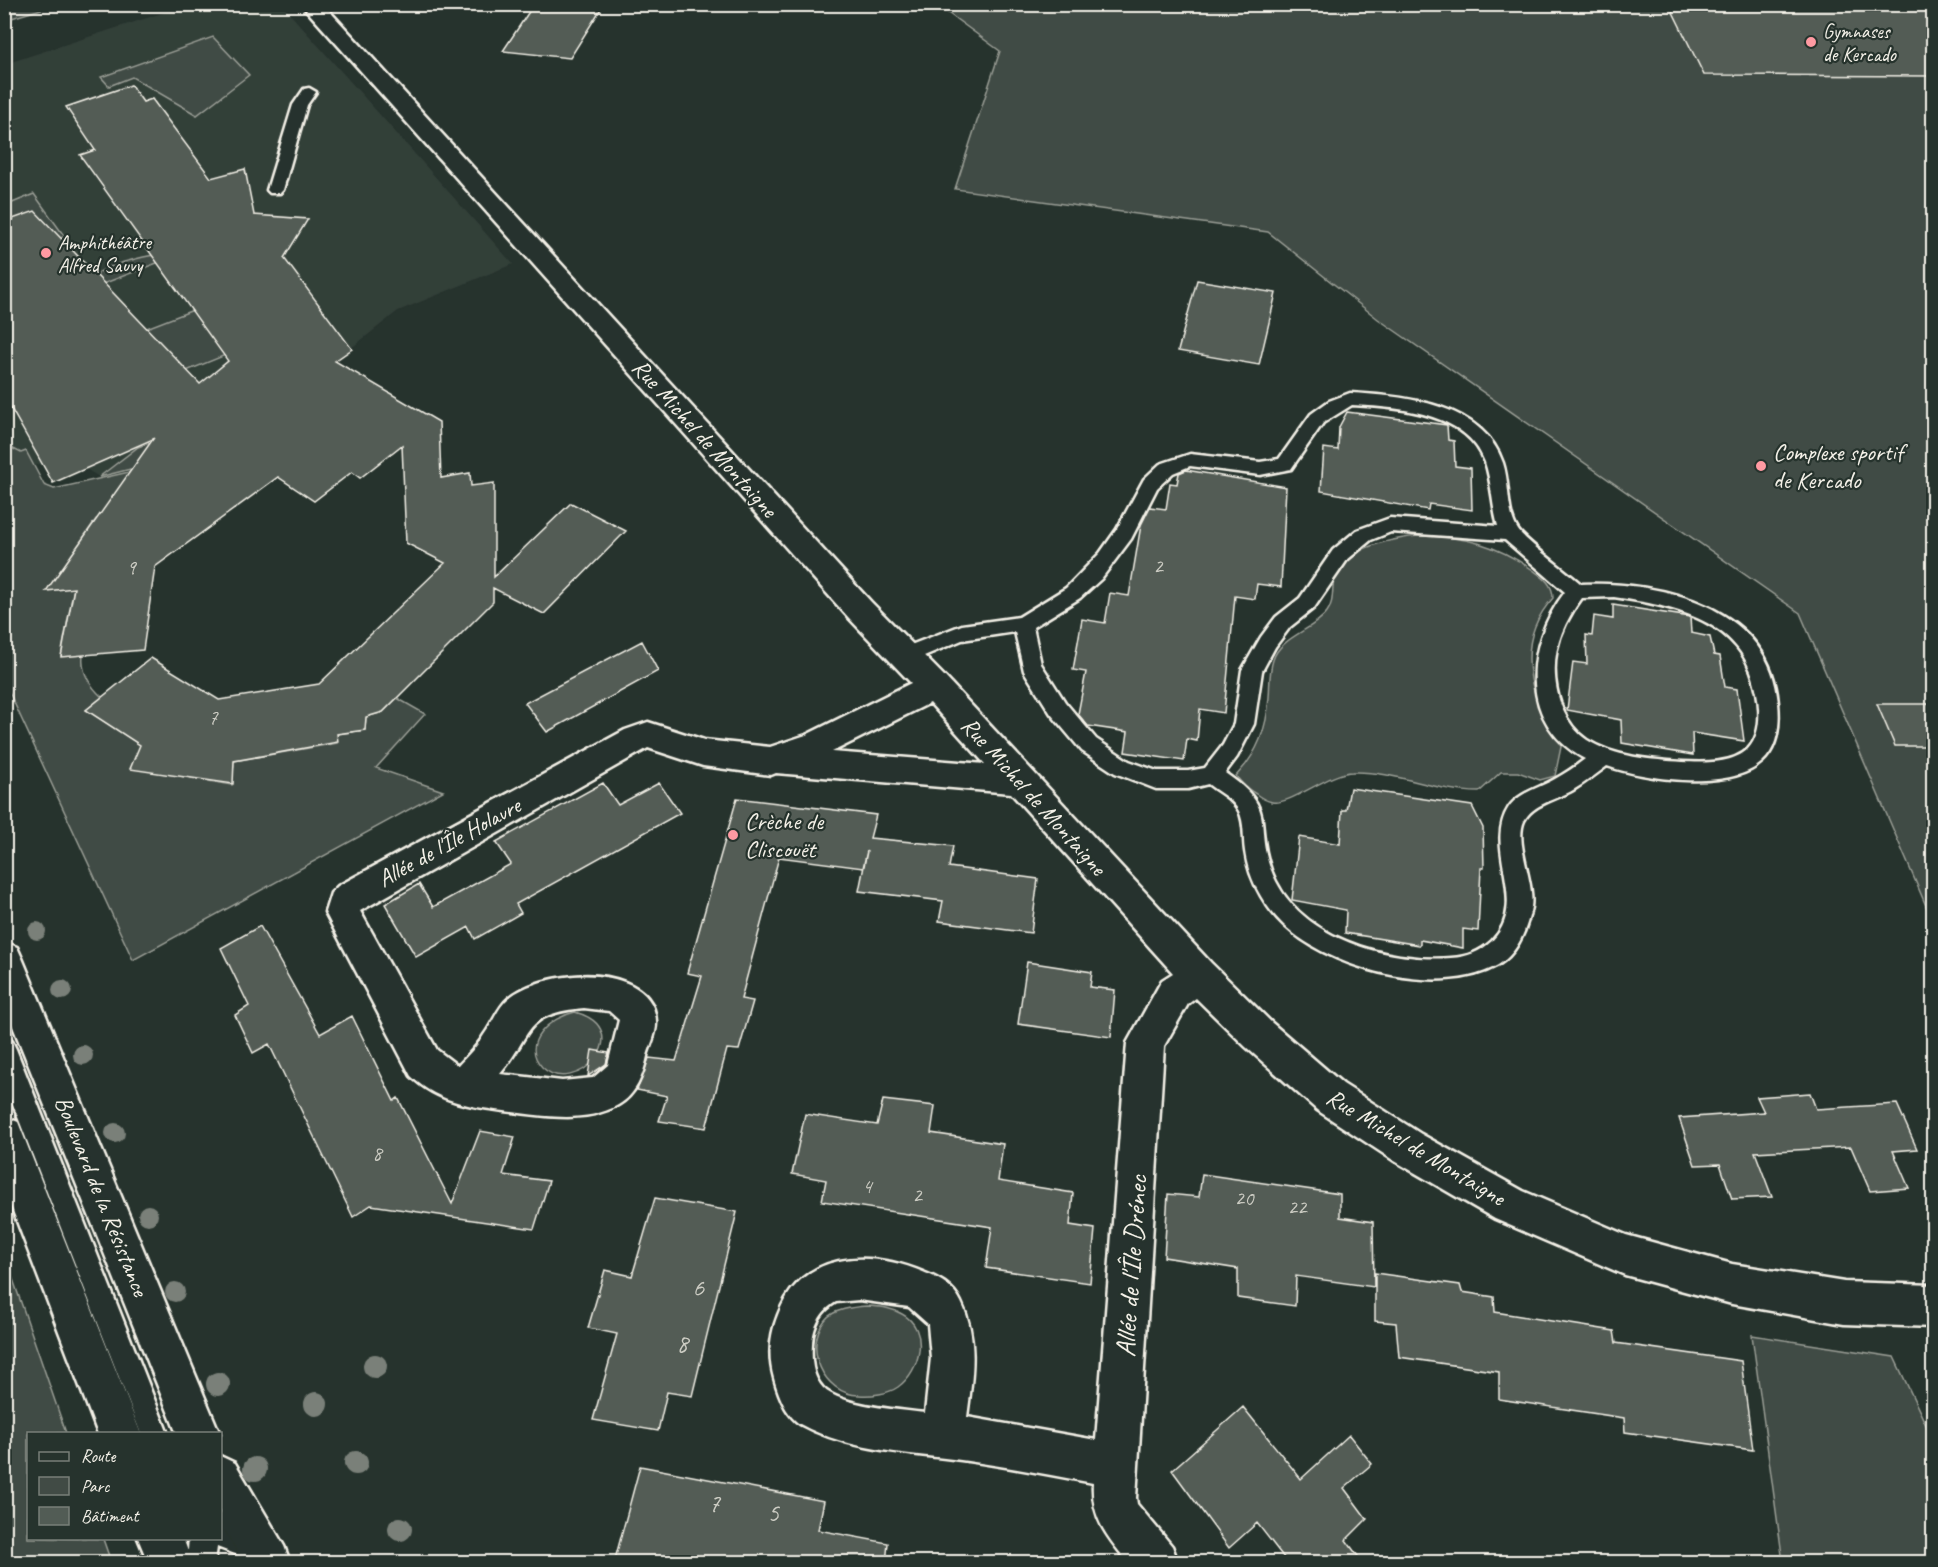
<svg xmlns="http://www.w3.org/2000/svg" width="1938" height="1567" font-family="Caveat,sans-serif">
<rect width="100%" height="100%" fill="#26332d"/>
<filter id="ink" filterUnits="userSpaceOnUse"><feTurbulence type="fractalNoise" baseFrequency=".0167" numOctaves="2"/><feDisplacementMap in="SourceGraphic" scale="12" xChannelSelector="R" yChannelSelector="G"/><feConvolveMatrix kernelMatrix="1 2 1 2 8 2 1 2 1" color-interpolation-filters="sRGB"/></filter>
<g filter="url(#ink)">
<path fill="#333f39" d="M 187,5 L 282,5 L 513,264 L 398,311 L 258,422 L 173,433 L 138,447 L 99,477 L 86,469 L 53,483 L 42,463 L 5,478 L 5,64 Z"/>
<path fill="#414b45" stroke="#9a9e96" stroke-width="1.5" d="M 5,4 L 55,4 L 55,5 L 5,20 Z
M 937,5 L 1933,5 L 1933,922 L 1800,613 L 1378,319 L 1268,232 L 955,189 L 1000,51 Z
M 213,37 L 249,75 L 197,115 L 132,77 L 109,86 L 101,77 Z
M 34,194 L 65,237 L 37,242 L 5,222 L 5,206 Z
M 206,244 L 69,297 C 103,255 158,257 206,244 Z
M 201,307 L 233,352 L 135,392 L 105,344 Z
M 152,442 L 198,452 L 99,477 L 138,447 Z
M 4,444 L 21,453 L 26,451 L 44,485 L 54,489 L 213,453 L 96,519 L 47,590 L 74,587 L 61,656 L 83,655 C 81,672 90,686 102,697 L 86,710 L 150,751 L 131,768 L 232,785 L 234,761 L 337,743 L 337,734 L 365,730 L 366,717 L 383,712 L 397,698 L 425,714 L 376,768 L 443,791 L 133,960 L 5,683 Z
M 1418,536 C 1465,536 1495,544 1533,570 C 1544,578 1553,584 1553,598 C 1513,642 1528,700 1562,742 L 1555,776 L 1540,780 L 1518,772 L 1501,772 L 1479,792 C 1436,792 1396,771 1353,772 C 1329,772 1290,806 1272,802 C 1267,801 1260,797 1256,794 C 1247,789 1242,784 1236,776 C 1258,753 1267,728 1269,697 C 1270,685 1269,672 1273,660 C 1280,637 1314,630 1327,612 C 1335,602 1331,587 1335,576 C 1345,547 1392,539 1418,536 Z
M 575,1012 C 640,1030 575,1100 542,1067 C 519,1042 552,1017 575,1012 Z
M 5,1256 L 66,1433 L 28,1434 L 28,1538 L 103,1539 L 111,1562 L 5,1562 Z
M 867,1306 C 879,1307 891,1307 902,1314 C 930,1329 921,1371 898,1387 C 888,1394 871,1396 859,1395 C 823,1394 803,1348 825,1320 C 833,1309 854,1307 867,1306 Z
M 1752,1335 L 1894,1357 L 1933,1440 L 1933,1562 L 1783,1562 Z"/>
<path fill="#525c55" stroke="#f4f1e8" stroke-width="1.5" d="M 534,4 L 604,4 L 570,58 L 503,51 Z
M 1669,4 L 1934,4 L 1934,76 L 1704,75 Z
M 131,85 L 143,102 L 152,99 L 211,178 L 245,169 L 254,215 L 308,219 L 284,258 L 352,349 L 335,361 L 439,422 L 441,478 L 470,473 L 471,486 L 494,483 L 494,577 L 571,503 L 626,531 L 544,614 L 493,588 L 493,602 L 383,712 L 366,717 L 365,730 L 337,734 L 338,742 L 234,761 L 233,784 L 130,769 L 140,745 L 86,710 L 151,658 L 219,700 L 319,684 L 445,563 L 406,543 L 402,445 L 360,478 L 352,472 L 314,501 L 278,477 L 155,567 L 143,650 L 61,657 L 74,588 L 46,591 L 153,439 L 53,483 L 4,396 L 4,222 L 35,211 L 200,384 L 228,361 L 80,155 L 95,150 L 66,107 Z
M 1197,280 L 1276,293 L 1259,365 L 1178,351 Z
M 1347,412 L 1447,425 L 1448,440 L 1454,441 L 1455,466 L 1471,468 L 1472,510 L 1429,504 L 1428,510 L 1321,491 L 1324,448 L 1338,450 L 1339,427 Z
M 1186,470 L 1286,487 L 1281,587 L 1257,584 L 1255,599 L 1235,596 L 1224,713 L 1200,709 L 1197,741 L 1187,739 L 1184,761 L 1125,752 L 1128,732 L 1088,726 L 1078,714 L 1086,672 L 1073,670 L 1082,619 L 1105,623 L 1110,593 L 1129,596 L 1141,525 L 1150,507 L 1166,509 L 1170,483 L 1177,484 L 1179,473 Z
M 1613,605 L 1690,617 L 1691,633 L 1710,637 L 1714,655 L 1720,656 L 1725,687 L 1737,689 L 1744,741 L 1692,733 L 1693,755 L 1622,743 L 1621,720 L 1567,710 L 1573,662 L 1587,664 L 1586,635 L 1592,636 L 1594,616 L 1613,619 Z
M 642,641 L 658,671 L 547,732 L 525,703 Z
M 1877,704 L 1934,704 L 1934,746 L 1895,746 Z
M 603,783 L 618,805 L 659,783 L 680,813 L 516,904 L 521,913 L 475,939 L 469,927 L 416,957 L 385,904 L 419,884 L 433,907 L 511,864 L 496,842 Z
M 1350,788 L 1472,806 L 1483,828 L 1484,868 L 1481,868 L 1478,931 L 1463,929 L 1463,948 L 1420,940 L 1420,945 L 1345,933 L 1346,910 L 1292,900 L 1299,837 L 1340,844 L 1342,810 L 1346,810 Z
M 737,798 L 876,815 L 870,838 L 953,846 L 949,867 L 1038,879 L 1031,933 L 939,921 L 943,901 L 859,891 L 867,851 L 863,868 L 779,857 L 741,999 L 753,1001 L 739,1050 L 727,1049 L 706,1128 L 659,1121 L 667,1096 L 637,1090 L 649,1058 L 676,1061 L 702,976 L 687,973 Z
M 260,926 L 320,1034 L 352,1016 L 394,1101 L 398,1098 L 452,1204 L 480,1131 L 515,1137 L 503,1175 L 549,1181 L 534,1229 L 371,1205 L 353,1217 L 269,1044 L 253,1053 L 235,1015 L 249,1006 L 221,948 Z
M 1027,962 L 1092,972 L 1090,987 L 1115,990 L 1111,1037 L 1018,1024 Z
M 592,1050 L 609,1053 L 606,1064 L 588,1076 Z
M 1810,1093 L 1816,1109 L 1897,1104 L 1917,1149 L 1893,1151 L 1909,1188 L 1870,1191 L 1851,1147 L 1755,1152 L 1772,1197 L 1732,1199 L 1720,1164 L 1695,1165 L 1679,1118 L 1764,1112 L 1757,1097 Z
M 883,1100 L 935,1106 L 931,1133 L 1003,1144 L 998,1181 L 1073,1193 L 1070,1225 L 1095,1229 L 1090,1283 L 986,1268 L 992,1227 L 822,1201 L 826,1180 L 792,1174 L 805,1114 L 877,1125 Z
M 1202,1174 L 1340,1194 L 1340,1217 L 1373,1222 L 1374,1287 L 1296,1276 L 1295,1306 L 1238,1298 L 1238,1269 L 1164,1257 L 1168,1194 L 1199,1197 Z
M 655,1198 L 737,1212 L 692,1396 L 667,1392 L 658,1431 L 593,1420 L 617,1334 L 588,1328 L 605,1270 L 632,1276 Z
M 1375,1273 L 1460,1285 L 1462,1292 L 1494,1297 L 1495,1312 L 1614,1331 L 1616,1343 L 1741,1361 L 1753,1450 L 1625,1432 L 1624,1418 L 1499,1399 L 1499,1372 L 1399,1357 L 1396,1323 L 1375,1321 Z
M 1243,1407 L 1301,1479 L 1349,1435 L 1372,1464 L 1344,1488 L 1367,1519 L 1346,1540 L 1363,1563 L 1288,1563 L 1257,1523 L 1229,1548 L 1172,1470 Z
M 640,1466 L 824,1501 L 818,1530 L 888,1543 L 886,1563 L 614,1563 Z"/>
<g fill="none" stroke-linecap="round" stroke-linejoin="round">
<defs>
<path id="service" d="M 309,88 L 316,92 L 307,105 L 283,190 L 280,193 L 270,193 L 267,190 L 293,105 L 304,89 Z
M 1350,393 C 1404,396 1483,403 1503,463 C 1510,484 1506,512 1518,530 C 1526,542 1568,572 1581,584 C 1661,581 1770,606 1778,703 C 1780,723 1778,748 1762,762 C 1730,792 1644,779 1607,766 C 1596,774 1585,783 1573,790 C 1558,799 1532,804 1524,821 C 1514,843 1535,882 1531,907 C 1527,928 1518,953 1498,965 C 1442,997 1340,971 1292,932 C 1268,913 1249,882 1245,851 C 1243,838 1245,823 1239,811 C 1233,799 1218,792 1208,784 L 1188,789 L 1156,789 L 1115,773 L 1082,751 L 1051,714 L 1024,671 L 1015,632 L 962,640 L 905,664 L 898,662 L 895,656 L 898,650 L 962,625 L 1019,617 L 1066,588 L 1100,553 L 1117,529 L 1144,479 L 1160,464 L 1190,454 L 1260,462 L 1279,459 L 1311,414 L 1329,401 ZM 1352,405 C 1396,407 1467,412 1485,462 C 1492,483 1492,505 1498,526 L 1390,518 L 1357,530 L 1333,550 L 1300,598 L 1276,617 L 1261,637 L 1242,670 L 1234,724 L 1223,745 L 1205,768 L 1188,771 L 1157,771 L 1129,761 L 1096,739 L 1065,702 L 1041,664 L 1033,627 L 1080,598 L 1101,579 L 1131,539 L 1157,488 L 1173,473 L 1190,466 L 1260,475 L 1291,469 L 1323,423 ZM 1391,532 L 1505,540 L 1565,592 C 1524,645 1519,724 1585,759 C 1576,766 1566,773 1555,779 C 1540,788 1520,792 1509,807 C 1482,848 1531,902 1492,941 C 1480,952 1468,957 1451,958 C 1387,963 1296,938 1271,870 C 1253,821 1279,810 1225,773 L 1237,757 L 1254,724 L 1262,671 L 1275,647 L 1290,627 L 1314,608 L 1347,560 L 1371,540 ZM 1614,597 C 1665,605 1730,616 1751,671 C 1759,693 1766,730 1748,749 C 1733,764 1703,763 1683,762 C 1652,760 1614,757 1587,740 C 1576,733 1567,720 1562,708 C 1547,667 1556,632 1582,598 Z
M 4,1038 L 12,1041 L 16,1049 L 168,1434 L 141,1434 L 4,1081 Z
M 220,1520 L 266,1538 L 270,1548 L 266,1558 L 256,1562 L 217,1547 L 215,1562 L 187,1562 L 189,1538 L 220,1538 Z"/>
<path id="minor" d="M 301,4 L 323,4 L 871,602 L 945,677 L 1211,963 L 1272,1023 L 1343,1084 L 1421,1134 L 1523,1191 L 1626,1235 L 1732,1264 L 1844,1282 L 1934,1285 L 1934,1327 L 1844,1324 L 1732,1304 L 1625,1275 L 1495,1219 L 1393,1160 L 1317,1110 L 1246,1047 L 1196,998 L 1188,1004 L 1164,1046 L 1136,1498 L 1137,1504 L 1172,1546 L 1178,1562 L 1128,1562 C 1107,1537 1091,1517 1093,1483 C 1051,1475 1010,1467 968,1461 C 912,1453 851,1452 800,1424 C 786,1415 778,1393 774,1378 C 768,1357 770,1335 778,1315 C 802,1252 866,1249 923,1272 C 938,1278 953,1285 961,1302 C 979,1338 972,1379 967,1417 L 1096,1440 L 1127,1043 L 1162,980 L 1173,973 L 1011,793 L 776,773 L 771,775 L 703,766 L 648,748 L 360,911 L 437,1050 L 458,1066 C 467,1056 477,1047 484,1035 C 493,1023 498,1007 509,998 C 526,984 553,978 574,976 C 604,973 654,981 656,1021 C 657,1033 650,1045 647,1056 C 643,1075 636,1095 618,1105 C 588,1122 553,1117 520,1113 C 481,1108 440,1105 411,1076 L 325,912 L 331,893 L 338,886 L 625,730 L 648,722 L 704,740 L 770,747 L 806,735 L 911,683 L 849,618 ZM 930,703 L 985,764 L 832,752 ZM 584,1008 L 609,1011 L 619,1020 L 608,1065 L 593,1078 L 562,1081 L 500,1074 C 534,1033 521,1014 584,1008 ZM 859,1300 L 909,1307 L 928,1324 L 931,1358 L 925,1413 C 901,1410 840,1406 823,1388 C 812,1376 811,1360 812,1344 C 813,1327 820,1311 836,1302 Z"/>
<path id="secondary" d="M 4,942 L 17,947 L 22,958 L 220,1434 L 177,1434 L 4,1004 Z
M 4,1116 L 18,1122 L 141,1434 L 98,1434 L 4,1187 Z
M 220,1456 L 235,1463 L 284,1546 L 290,1562 L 243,1562 L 220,1522 Z
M 138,1538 L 183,1538 L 192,1562 L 148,1562 Z"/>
</defs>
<use href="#service" stroke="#f4f1e8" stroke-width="5"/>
<use href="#minor" stroke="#f4f1e8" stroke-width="5"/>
<use href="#secondary" stroke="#f4f1e8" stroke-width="5"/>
<use href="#service" fill="#26332d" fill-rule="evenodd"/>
<use href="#minor" fill="#26332d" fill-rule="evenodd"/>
<use href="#secondary" fill="#26332d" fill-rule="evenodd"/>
</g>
<g fill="#7a8079">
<circle cx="37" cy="931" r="9"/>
<circle cx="62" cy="990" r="10"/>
<circle cx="83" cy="1055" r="10"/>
<circle cx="115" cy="1133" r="10"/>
<circle cx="148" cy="1215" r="10"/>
<circle cx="175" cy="1292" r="10"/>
<circle cx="375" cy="1366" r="12"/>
<circle cx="218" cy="1384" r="12"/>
<circle cx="316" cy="1404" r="12"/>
<circle cx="356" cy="1463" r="12"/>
<circle cx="255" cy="1469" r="12"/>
<circle cx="400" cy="1529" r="12"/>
</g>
</g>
<g fill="#ff9aa2" stroke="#26332d" stroke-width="2">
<circle cx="1811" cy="42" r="6"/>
<circle cx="46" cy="253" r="6"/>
<circle cx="1761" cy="466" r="6"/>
<circle cx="733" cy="835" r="6"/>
</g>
<g text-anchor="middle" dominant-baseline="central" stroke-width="4.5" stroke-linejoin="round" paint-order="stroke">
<g font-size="20" fill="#f4f1e8" stroke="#26332d" text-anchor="start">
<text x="1823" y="31">Gymnases<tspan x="1823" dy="23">de Kercado</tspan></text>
<text x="58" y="242">Amphithéâtre<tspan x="58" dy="23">Alfred Sauvy</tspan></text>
</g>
<g font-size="21" fill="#ccccc3">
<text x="1158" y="566">2</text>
<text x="131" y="567">9</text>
<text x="213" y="717">7</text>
<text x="377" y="1153">8</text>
<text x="867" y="1186">4</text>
<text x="917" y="1195">2</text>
<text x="1244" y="1198">20</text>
<text x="1297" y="1207">22</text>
</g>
<g font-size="24" fill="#f4f1e8" stroke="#26332d">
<text transform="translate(705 438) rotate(48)">Rue Michel de Montaigne</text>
<text transform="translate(1034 796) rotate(48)">Rue Michel de Montaigne</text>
<text transform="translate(449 842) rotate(-29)">Allée de l'Île Holavre</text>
<text transform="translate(1416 1147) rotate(31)">Rue Michel de Montaigne</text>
<text transform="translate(102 1196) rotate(68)">Boulevard de la Résistance</text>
</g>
<g font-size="24" fill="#f4f1e8" stroke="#26332d" text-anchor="start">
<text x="1773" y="452">Complexe sportif<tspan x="1773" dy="28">de Kercado</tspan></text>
<text x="745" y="821">Crèche de<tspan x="745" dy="28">Cliscouët</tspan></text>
</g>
<g font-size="26" fill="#ccccc3">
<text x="698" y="1287">6</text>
<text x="682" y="1343">8</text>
<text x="714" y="1503">7</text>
<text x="773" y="1512">5</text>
</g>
<g font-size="28" fill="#f4f1e8" stroke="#26332d">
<text transform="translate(1131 1266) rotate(-86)">Allée de l'Île Drénec</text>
</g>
</g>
<rect width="1938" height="1567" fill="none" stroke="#26332d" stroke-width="24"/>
<rect x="12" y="12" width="1914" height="1543" fill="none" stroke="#f4f1e8" stroke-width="2" filter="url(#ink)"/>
<rect x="27" y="1432" width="195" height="108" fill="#26332d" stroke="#787f78" stroke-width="1.5"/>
<rect x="39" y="1452" width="30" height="9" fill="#26332d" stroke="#787f78" stroke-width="1.5"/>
<text x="81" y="1462" font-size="18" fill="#f4f1e8">Route</text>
<rect x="39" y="1477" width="30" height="18" fill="#414b45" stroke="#787f78" stroke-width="1.5"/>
<text x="81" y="1492" font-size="18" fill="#f4f1e8">Parc</text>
<rect x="39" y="1507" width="30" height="18" fill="#525c55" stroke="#787f78" stroke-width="1.5"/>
<text x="81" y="1522" font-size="18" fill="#f4f1e8">Bâtiment</text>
</svg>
